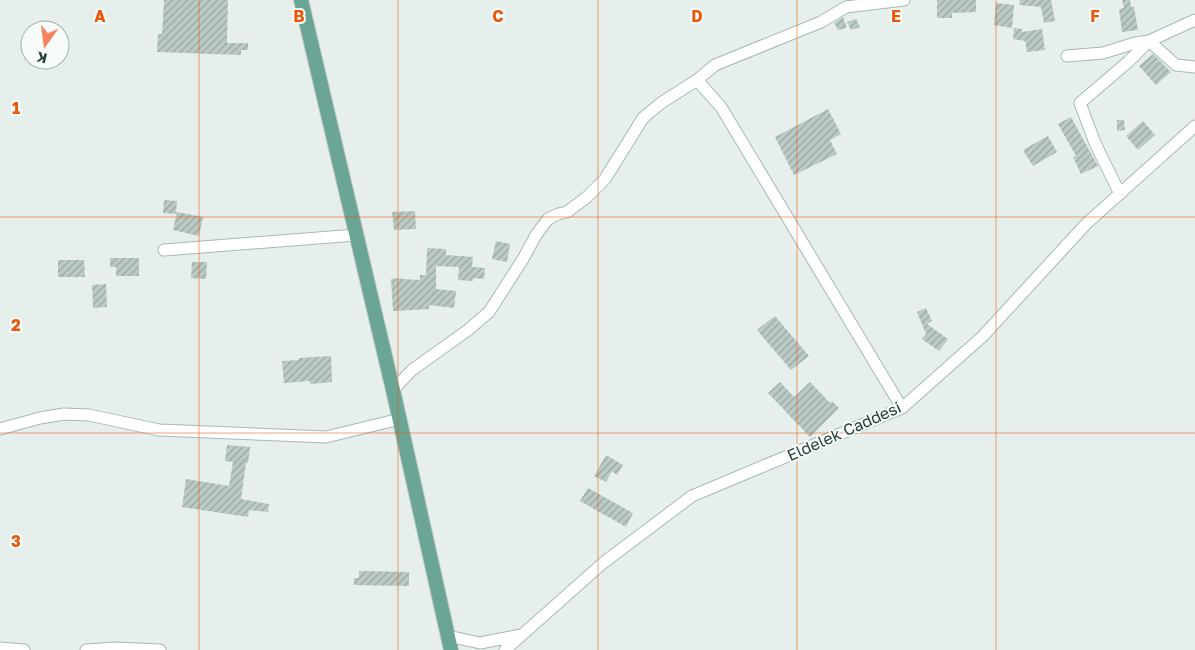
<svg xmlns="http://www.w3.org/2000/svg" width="1195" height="650" font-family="'Golos Text',sans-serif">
<defs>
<pattern id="building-hatch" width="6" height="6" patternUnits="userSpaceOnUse" patternTransform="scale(1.25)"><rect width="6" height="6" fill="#bbcac4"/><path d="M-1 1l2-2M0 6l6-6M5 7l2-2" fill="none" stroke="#98a6a0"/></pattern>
</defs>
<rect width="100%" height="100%" fill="#e6efeb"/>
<path fill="url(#building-hatch)" d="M 164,0 L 228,0 L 227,43 L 248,43 L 248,50 L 241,50 L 241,55 L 157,52 L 158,34 L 162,34 Z
M 937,0 L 976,0 L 976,12 L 952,13 L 952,18 L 937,18 Z
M 1020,0 L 1051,0 L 1055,21 L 1044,23 L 1041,7 L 1019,5 Z
M 1122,0 L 1130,0 L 1131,7 L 1134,7 L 1138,30 L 1122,32 L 1119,9 L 1124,8 Z
M 996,3 L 1014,5 L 1012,28 L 994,25 Z
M 843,17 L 847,28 L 838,30 L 834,23 Z
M 856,19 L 860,27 L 851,30 L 847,22 Z
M 1014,28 L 1022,29 L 1022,32 L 1042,29 L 1045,50 L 1027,52 L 1025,41 L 1013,39 Z
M 1153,54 L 1171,72 L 1156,85 L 1139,66 Z
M 828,109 L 841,134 L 830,140 L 837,154 L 794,175 L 775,137 Z
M 1071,117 L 1098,166 L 1081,174 L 1073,157 L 1076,156 L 1058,124 Z
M 1117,120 L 1124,120 L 1125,130 L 1117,131 Z
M 1143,121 L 1155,135 L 1138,150 L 1126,136 Z
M 1048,136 L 1057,152 L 1033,166 L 1023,150 Z
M 164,200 L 177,201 L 176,214 L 163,213 Z
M 415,211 L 416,229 L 394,230 L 392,212 Z
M 177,212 L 203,217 L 199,236 L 173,230 Z
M 496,241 L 510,244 L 507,262 L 492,259 Z
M 427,248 L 446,249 L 446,255 L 473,257 L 472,267 L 485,268 L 484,279 L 473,278 L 473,281 L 458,280 L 459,267 L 436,266 L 436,289 L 456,291 L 454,308 L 429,305 L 429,309 L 393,311 L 391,279 L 402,278 L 402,279 L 420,280 L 420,275 L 426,275 Z
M 110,258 L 139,258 L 139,276 L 116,276 L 116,267 L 110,267 Z
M 58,260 L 84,260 L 85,277 L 58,277 Z
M 192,262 L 207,262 L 206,279 L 191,278 Z
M 106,284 L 107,307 L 93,308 L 92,285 Z
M 926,308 L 932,321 L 927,324 L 948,339 L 939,351 L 922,339 L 926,334 L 917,312 Z
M 775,316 L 809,356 L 791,370 L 757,330 Z
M 331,356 L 332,382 L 310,384 L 310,381 L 284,383 L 282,361 L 299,360 L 299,358 Z
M 780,382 L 794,397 L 810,382 L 830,403 L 832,401 L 839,408 L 810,437 L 768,393 Z
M 227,445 L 250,447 L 248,463 L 246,463 L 241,499 L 269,504 L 268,512 L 249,510 L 248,517 L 182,507 L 186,479 L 229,486 L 233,462 L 225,461 Z
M 606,455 L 623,465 L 617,475 L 612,471 L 606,482 L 594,476 Z
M 588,488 L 633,513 L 626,527 L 580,501 Z
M 359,571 L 409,572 L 409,586 L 354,585 L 354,578 L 359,578 Z"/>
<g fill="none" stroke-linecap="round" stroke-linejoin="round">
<defs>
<path id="minor" d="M 1067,56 L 1103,53 L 1135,43 L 1149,41 L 1195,20
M 697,80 L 715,65 L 821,22 L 846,7 L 904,0
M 1120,194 L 1095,143 L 1080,103 L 1129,61 L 1149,41 L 1176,65 L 1195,67
M 164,250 L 356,235
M 393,390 L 412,370 L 468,330 L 489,312 L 523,259 L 536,235 L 548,219 L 558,214 L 567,212 L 587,197 L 605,179 L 643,118 L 661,103 L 697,80 L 721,107 L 902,408
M 0,429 L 40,418 L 64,414 L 89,415 L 159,430 L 326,437 L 400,419
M 448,636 L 480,643 L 521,635
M 0,648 L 24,650
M 86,650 L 116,648 L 160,650
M 505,650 L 603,563 L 692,496 L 902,408 L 983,336 L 1086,224 L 1195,126"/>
<path id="major" d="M 301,0 L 393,390 L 451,650"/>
</defs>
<use href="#minor" stroke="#a8b8b2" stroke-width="13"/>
<use href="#major" stroke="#c2cac8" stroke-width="16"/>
<use href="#minor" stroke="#fff" stroke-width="11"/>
<use href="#major" stroke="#6aa596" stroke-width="14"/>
</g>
<path fill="none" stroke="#e8590c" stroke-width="1" stroke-opacity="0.55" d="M 199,0 L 199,650M 398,0 L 398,650M 598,0 L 598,650M 797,0 L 797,650M 996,0 L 996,650M 0,217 L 1195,217M 0,433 L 1195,433"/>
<g text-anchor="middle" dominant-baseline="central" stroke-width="4" stroke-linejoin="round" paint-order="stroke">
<g font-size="16" fill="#24423a" stroke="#f7fbf9">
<text transform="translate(844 431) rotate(-24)">Eldelek Caddesi</text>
</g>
</g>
<g font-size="16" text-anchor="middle" font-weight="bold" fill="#e8590c" stroke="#f7fbf9" stroke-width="4" stroke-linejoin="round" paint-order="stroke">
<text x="100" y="22">A</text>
<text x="299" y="22">B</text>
<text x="498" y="22">C</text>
<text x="697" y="22">D</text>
<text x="896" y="22">E</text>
<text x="1095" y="22">F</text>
<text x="16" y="114">1</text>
<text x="16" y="331">2</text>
<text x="16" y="547">3</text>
</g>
<g transform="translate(45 45) rotate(194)"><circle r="24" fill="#f7fbf9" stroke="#a3b1ad"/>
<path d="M0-4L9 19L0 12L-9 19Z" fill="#f4845f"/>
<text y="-8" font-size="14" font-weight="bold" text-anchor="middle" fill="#24423a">K</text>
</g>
</svg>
